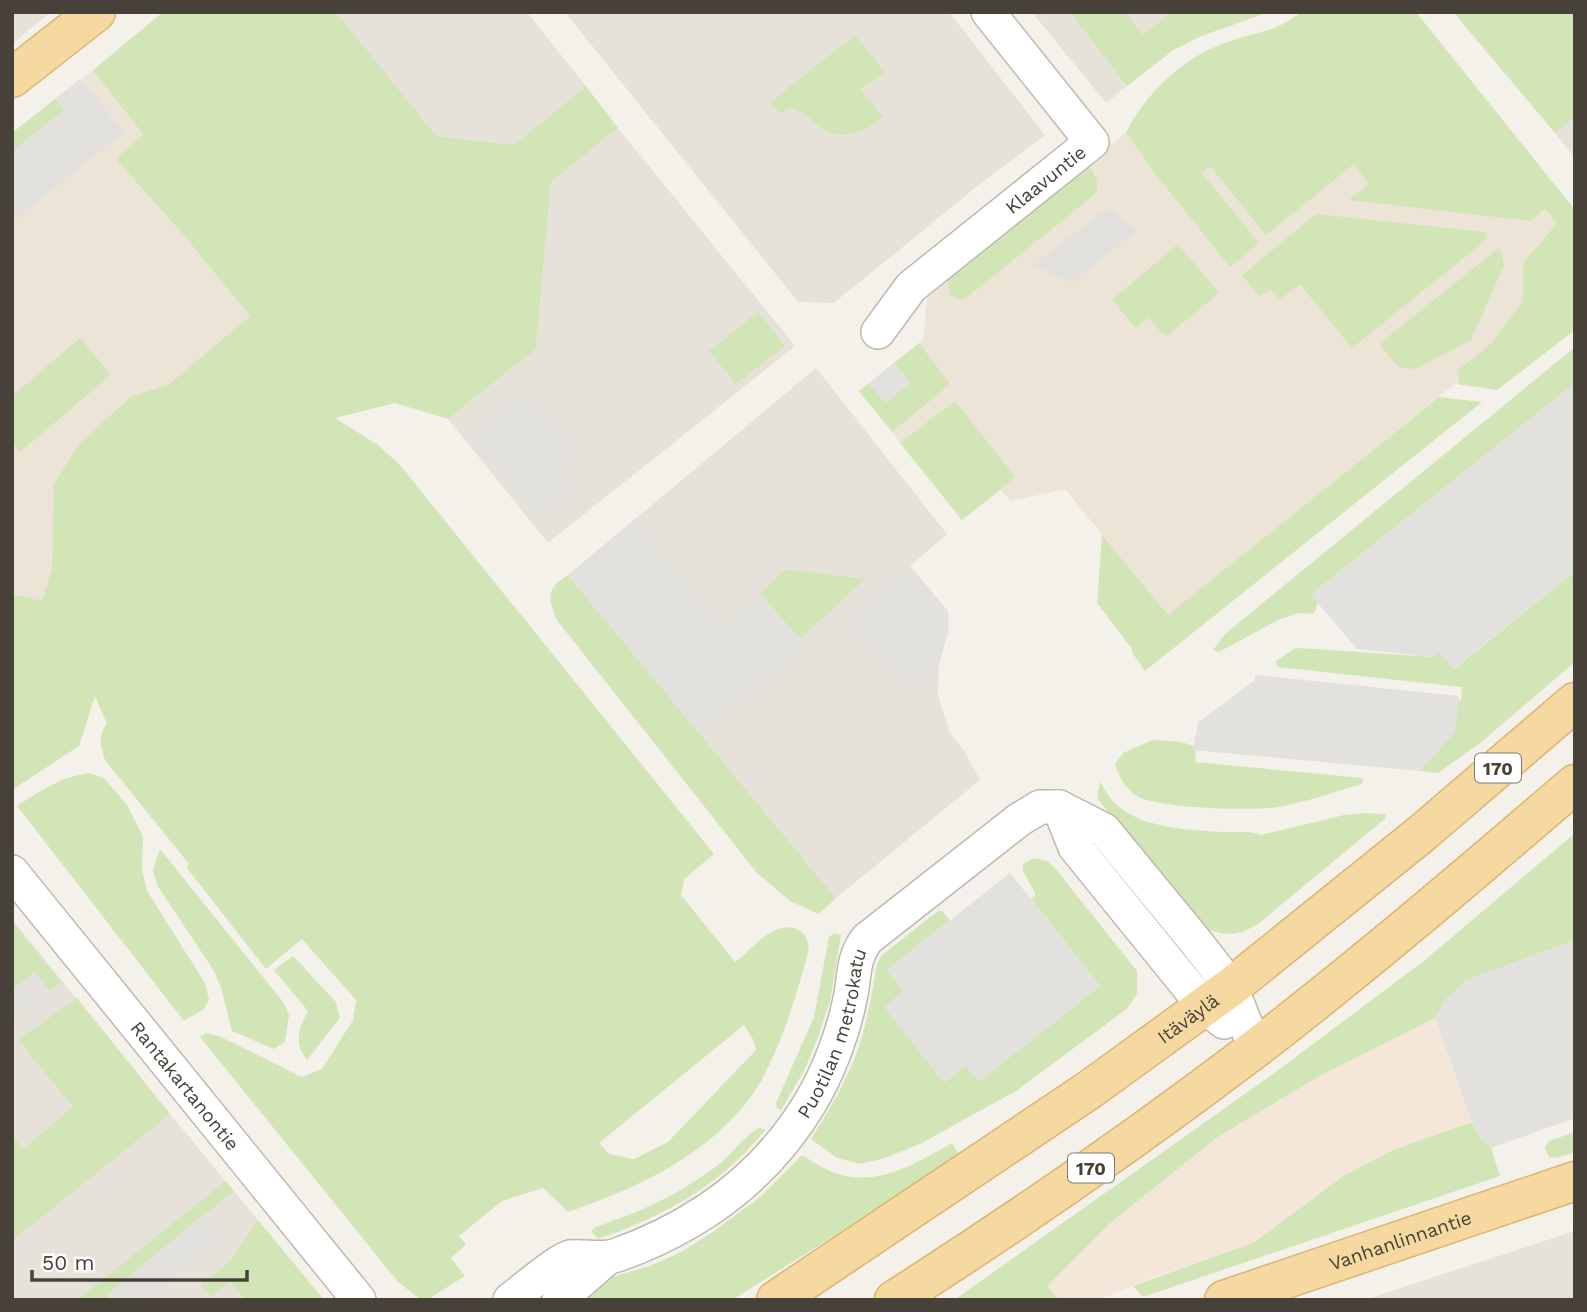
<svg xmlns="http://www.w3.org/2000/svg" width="1587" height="1312" font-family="'Work Sans',sans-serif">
<rect width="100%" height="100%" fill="#f4f1ea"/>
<path fill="#e7e2d9" d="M 12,12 L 51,12 L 12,44 Z
M 336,12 L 527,12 L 586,86 L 514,145 L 435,136 Z
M 565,12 L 949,12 L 1045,135 L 980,184 L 834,303 L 798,302 Z
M 1032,12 L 1221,12 L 1106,103 Z
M 1575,117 L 1575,158 L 1555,133 Z
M 618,128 L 795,346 L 548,543 L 448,419 L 536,349 L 551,182 Z
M 816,368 L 947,534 L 910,566 L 948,611 L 949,628 L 939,665 L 938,695 L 950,733 L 963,749 L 980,780 L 836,898 L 568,575 Z
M 12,919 L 170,1114 L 324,1300 L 12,1300 Z
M 1575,1231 L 1575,1300 L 1364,1300 Z"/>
<path fill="#f4e6d8" d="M 1435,1018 L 1472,1122 L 1393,1150 L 1345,1175 L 1255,1242 L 1151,1278 L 1099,1300 L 1059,1300 L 1046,1287 L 1109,1224 L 1219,1136 L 1318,1077 Z"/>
<path fill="#ece4d6" d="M 1383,12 L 1575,244 L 1575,286 L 1168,616 L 1065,489 L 1011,501 L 1001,490 L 962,520 L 859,391 L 923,340 L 928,292 L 1126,133 L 1156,175 Z
M 93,70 L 143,136 L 117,159 L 181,232 L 250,316 L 168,385 L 132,396 L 54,484 L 52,568 L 42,602 L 12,759 L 12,133 Z"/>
<path fill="#d2e5b7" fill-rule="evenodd" d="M 163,12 L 336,12 L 436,136 L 514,145 L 586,86 L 618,128 L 551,182 L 536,349 L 448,419 L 395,403 L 335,418 L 378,445 L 400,465 L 714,854 L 684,879 L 681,895 L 735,962 C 753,949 776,916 800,931 C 807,935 808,942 809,950 C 796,995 784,1039 761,1081 C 722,1149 639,1188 568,1212 L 543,1188 L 502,1201 L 459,1236 L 466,1245 L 451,1258 L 465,1276 L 430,1298 L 420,1299 L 398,1282 L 200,1037 L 206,1033 L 219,1036 L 302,1077 L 322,1069 L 353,1020 L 356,1000 L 302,939 L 266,969 L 186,867 L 189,864 L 105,760 C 101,748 97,735 107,724 L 95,696 L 79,746 L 12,790 L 12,594 L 42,601 L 52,568 L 54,484 L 80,443 L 132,396 L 168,385 L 250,316 L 181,232 L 116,159 L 143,135 L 93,70 ZM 744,1025 L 754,1041 L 756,1050 L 668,1142 L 634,1159 L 609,1154 L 599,1143 Z
M 1070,12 L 1125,12 L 1143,35 L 1172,12 L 1269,12 L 1199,37 L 1172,51 L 1127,86 Z
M 1301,12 L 1416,12 L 1575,210 L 1575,330 L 1497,390 L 1456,384 L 1459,381 L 1457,371 L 1492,343 L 1523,301 L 1523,265 L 1526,260 L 1557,223 L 1545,209 L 1530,221 L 1349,200 L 1369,184 L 1354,164 L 1266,235 L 1210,166 L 1202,173 L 1259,243 L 1230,267 L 1157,176 L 1126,133 C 1146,93 1182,58 1225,43 C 1251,33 1280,31 1301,12 Z
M 1453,12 L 1575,12 L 1575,117 L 1555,133 Z
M 855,35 L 885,72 L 860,90 L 884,117 C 868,129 840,144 822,128 C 810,119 804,111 789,108 L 781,114 L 770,102 Z
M 55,99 L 64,110 L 12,152 L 12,133 Z
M 1088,164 C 1094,174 1102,184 1094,195 L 966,298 L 961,300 L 950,295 L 947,277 Z
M 1316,214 L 1485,232 L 1487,236 L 1486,240 L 1352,348 L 1300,284 L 1280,299 L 1270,289 L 1260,297 L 1242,275 Z
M 1178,244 L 1219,293 L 1168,335 L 1163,334 L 1148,318 L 1136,328 L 1112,300 Z
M 1500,247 L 1504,265 L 1471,340 L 1415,369 L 1398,367 L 1379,344 Z
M 758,312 L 785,346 L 736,384 L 709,351 Z
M 80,338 L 111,375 L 20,452 L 12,443 L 12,396 Z
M 919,343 L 950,384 L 892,432 L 859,391 L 869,383 L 885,403 L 910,383 L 894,363 Z
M 1575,347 L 1575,383 L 1312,594 L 1318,603 L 1314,614 L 1299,613 L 1278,620 L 1219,652 L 1213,650 L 1225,634 Z
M 1439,397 L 1482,402 L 1145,671 L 1133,654 L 1132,649 L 1097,603 L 1102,535 L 1168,615 Z
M 955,401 L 1015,477 L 962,520 L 900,443 Z
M 785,569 L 865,579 L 800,639 L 760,594 Z
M 1575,571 L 1575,662 L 1479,744 L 1438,773 L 1420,771 L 1454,732 L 1458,701 L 1461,700 L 1462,687 L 1277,667 L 1276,661 L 1294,649 L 1301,648 L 1432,657 L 1439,652 L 1454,669 Z
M 568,575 L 836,898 L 819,914 L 790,901 L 757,873 L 556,619 C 548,596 546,589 568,575 Z
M 1153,740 L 1181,742 L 1194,746 L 1193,750 L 1196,750 L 1195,762 L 1363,778 L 1362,784 C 1334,792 1306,802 1278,807 C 1252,811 1155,809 1135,795 C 1125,788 1118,775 1115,764 L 1123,753 Z
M 89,773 L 104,778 L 127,805 L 143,836 L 142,869 L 147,891 L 205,983 L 209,1000 L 204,1009 L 184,1021 L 17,806 C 40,791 61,777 89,773 Z
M 1100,782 C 1105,789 1109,798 1116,804 C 1143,829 1189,830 1224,832 C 1236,833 1250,830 1261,835 L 1344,815 L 1363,813 L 1385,814 L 1386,818 L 1258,924 C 1231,941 1209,935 1188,913 L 1097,798 Z
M 1575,833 L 1575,940 L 1465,981 L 1446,999 L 1435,1018 L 1318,1077 L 1219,1136 L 1109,1224 L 1047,1286 L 1059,1300 L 954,1300 L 1273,1074 L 1425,960 Z
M 160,849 L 284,1003 L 289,1015 L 285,1042 L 274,1049 L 232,1031 L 221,988 L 214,971 L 157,885 L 153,869 Z
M 1034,858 L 1047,861 L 1054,867 L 1137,971 L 1137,994 L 1128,1008 L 1016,1091 L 920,1144 L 885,1158 L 861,1164 L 837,1158 L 811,1139 C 833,1104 854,1069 864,1029 C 870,1008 873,985 877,964 L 882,955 L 938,911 L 942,911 L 950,920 L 887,970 L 979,1081 L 1100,986 L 1031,899 L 1035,896 L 1035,893 L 1023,871 L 1023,864 Z
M 12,922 L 61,982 L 50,991 L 34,972 L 12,990 Z
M 834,933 L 841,935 L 830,1001 L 817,1040 L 804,1071 L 781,1110 L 777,1108 L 776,1103 L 814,1017 L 829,937 Z
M 293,956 L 336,1002 L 340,1018 L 307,1060 C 293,1043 299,1028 308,1011 L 274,970 Z
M 77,998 L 170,1114 L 12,1241 L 12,1135 L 23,1149 L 73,1107 L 18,1040 Z
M 1472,1122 L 1479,1136 L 1491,1148 L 1500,1176 L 1143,1297 L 1133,1286 L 1255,1242 L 1345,1175 L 1393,1150 Z
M 759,1128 L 766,1129 C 723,1184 663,1217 598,1239 L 591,1231 L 596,1227 C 642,1211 674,1197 714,1168 C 730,1157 742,1137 759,1128 Z
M 1575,1132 L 1575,1152 L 1557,1158 L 1549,1157 L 1545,1148 L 1549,1141 Z
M 952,1143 L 960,1157 L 732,1300 L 571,1300 L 601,1280 L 650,1266 L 683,1251 L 714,1231 L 759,1198 L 802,1155 C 812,1161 824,1169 835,1173 C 878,1188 916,1163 952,1143 Z
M 226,1181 L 234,1191 L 109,1293 L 106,1300 L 77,1300 Z
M 258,1220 L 324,1300 L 246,1300 L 230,1281 L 211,1297 L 201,1285 L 228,1263 Z"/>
<path fill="#e3e1de" d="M 80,79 L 124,132 L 12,222 L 12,152 L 64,110 L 55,99 Z
M 1109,208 L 1137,230 L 1072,283 L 1033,265 Z
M 894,363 L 910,384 L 885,403 L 869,383 Z
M 1575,383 L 1575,571 L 1453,669 L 1440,652 L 1432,657 L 1357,649 L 1311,595 Z
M 527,388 L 579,453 L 559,469 L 576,490 L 537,521 L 468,434 Z
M 635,519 L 721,623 L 760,594 L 809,648 L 699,733 L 568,575 Z
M 910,566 L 948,611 L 949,628 L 939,665 L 908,693 L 845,619 Z
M 1255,675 L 1459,696 L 1455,732 L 1420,771 L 1193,750 L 1198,723 L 1255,680 Z
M 1010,873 L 1100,986 L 979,1082 L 966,1066 L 944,1083 L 884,1007 L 903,991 L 887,970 Z
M 1575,940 L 1575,1118 L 1491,1148 L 1479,1136 L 1472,1122 L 1435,1018 L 1446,999 L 1465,981 Z
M 35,972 L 50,991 L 12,1021 L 12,990 Z
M 204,1214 L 222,1236 L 146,1300 L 115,1300 L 109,1293 Z"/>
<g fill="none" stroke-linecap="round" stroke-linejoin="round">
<defs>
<g id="minor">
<path id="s1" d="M 878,332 L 911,287 L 1092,142 L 988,12"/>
<path d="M 1059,807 L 1075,847 L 1204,1006 L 1224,1022"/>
<path id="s2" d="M 12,872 L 359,1300"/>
<path id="s3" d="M 510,1300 C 520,1292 560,1259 570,1257 C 587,1255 601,1261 617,1255 C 698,1226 765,1178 810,1103 C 828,1073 843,1034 850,999 C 855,977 852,958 867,939 L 1020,819 L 1040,807 L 1059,807 L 1104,830 L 1196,942 L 1231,987 L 1255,1048"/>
<path d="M 559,1300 L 606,1259"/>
</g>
<g id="major">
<path d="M 12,78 L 96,12"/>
<path id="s4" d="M 776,1300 L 1089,1090 L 1231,987 L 1421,834 L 1575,702"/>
<path d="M 894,1300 C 1018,1221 1139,1137 1256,1048 C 1365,964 1470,874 1575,784"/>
<path id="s5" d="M 1224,1300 L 1575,1181"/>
</g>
</defs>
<use href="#minor" stroke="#bfb8ae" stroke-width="36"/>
<use href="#major" stroke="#dbb572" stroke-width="41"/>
<use href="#minor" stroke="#fff" stroke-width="33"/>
<use href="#major" stroke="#f6d9a1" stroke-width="38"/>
</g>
<g text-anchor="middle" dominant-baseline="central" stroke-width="5" stroke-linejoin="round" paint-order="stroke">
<g fill="#fff" stroke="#7e7a74" stroke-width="2">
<rect x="1475" y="753.5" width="46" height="29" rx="5"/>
<rect x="1068" y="1153.5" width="46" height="29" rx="5"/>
</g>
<g font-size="18" font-weight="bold" fill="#474139">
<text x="1498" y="768">170</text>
<text x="1091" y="1168">170</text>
</g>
<g font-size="19" fill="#474139" stroke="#fff">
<text stroke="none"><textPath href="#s1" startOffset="228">Klaavuntie</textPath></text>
<text stroke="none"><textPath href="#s4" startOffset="499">Itäväylä</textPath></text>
<text stroke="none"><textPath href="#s3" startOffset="446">Puotilan metrokatu</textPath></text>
<text stroke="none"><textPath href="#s2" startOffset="275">Rantakartanontie</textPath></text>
<text stroke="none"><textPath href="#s5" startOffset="186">Vanhanlinnantie</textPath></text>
</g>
</g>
<rect width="1587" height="1312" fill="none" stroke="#474139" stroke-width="28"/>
<path d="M32 1270v10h215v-10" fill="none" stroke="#474139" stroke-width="3.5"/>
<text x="42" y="1270" font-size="21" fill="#474139" stroke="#ffffff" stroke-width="5" paint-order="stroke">50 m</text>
</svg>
